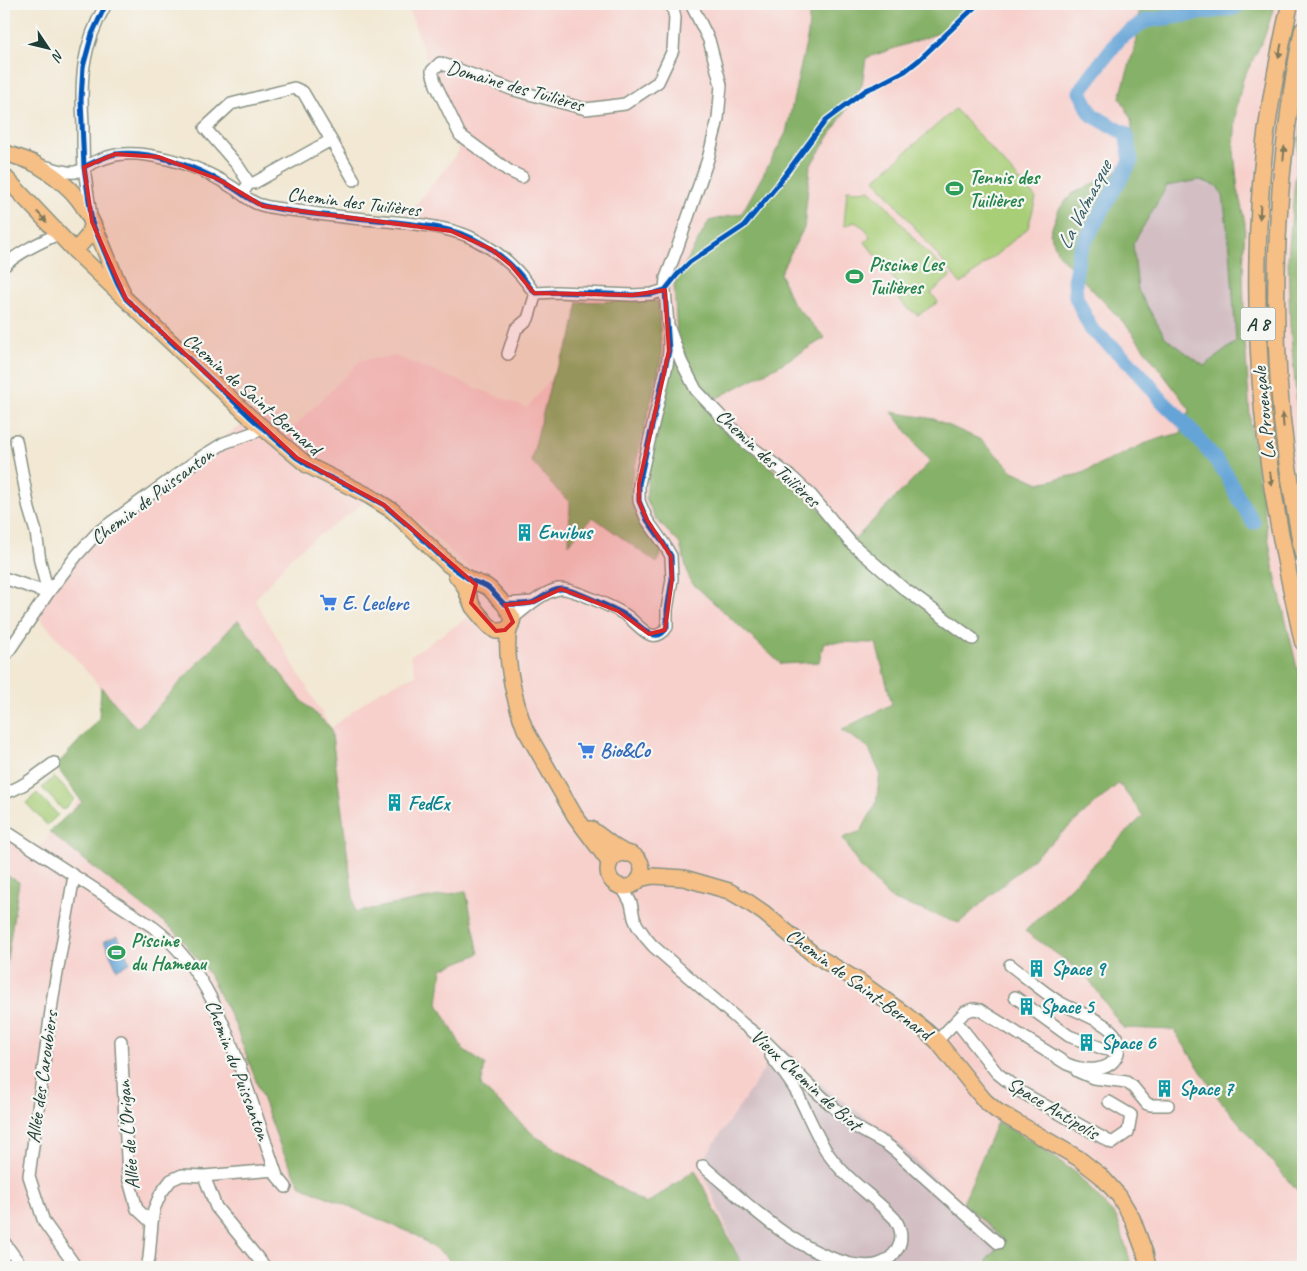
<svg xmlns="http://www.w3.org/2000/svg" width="1307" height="1271" font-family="Caveat,sans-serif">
<rect width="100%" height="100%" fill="#f6f6f2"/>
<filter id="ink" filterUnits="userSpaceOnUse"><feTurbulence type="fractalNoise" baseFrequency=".02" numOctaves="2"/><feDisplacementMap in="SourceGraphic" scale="10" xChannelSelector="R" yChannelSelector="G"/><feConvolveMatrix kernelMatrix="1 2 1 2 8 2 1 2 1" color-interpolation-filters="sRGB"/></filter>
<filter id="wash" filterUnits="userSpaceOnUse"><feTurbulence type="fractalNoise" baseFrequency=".0096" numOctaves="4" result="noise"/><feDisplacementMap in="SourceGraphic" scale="20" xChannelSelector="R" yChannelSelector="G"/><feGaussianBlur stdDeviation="1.12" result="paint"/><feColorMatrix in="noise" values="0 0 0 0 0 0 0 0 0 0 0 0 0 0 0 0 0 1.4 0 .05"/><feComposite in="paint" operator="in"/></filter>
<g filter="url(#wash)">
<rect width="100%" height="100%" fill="#f2e8d3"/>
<path fill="#f7d0cc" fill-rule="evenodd" d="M 407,4 L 1303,4 L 1303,1267 L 4,1267 L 4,829 L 38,849 L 137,729 L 31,608 L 84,539 L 206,449 L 267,409 L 289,432 L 361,360 L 396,356 L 527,408 L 552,377 L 571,339 L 577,302 L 556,292 L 536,293 L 472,238 L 401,223 L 459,151 ZM 380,489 L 426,528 L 478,576 L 459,595 L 471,615 L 410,656 L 416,675 L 379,691 L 331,728 L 255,600 L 293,555 L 321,534 L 351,513 Z"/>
<path fill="#d2bec3" d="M 1200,180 L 1217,186 L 1223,196 L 1230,249 L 1236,342 L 1205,366 L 1165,337 L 1138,290 L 1133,244 L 1167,186 Z
M 780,1046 L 829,1091 L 888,1133 L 960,1204 L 1005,1241 L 987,1259 L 987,1267 L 743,1267 L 703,1172 L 707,1154 Z"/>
<path fill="#a9ce78" stroke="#648656" d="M 955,109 L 1036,198 L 1028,228 L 961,284 L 875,179 Z
M 847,190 L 856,191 L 870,190 L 887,206 L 916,241 L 951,276 L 931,293 L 938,302 L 918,315 L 906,307 L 895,294 L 897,283 L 865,242 L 870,237 L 866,229 L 855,222 L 844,226 Z
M 54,777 L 75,799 L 63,810 L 42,788 Z
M 37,793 L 58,815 L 47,825 L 26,803 Z"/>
<path fill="#86b168" stroke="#52774e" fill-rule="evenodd" d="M 810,4 L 976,4 L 945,31 L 866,58 L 862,85 L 810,166 L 804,228 L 780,273 L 792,302 L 825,338 L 778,366 L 717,398 L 698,383 L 677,335 L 674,284 L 709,221 L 742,213 L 786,133 L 808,34 Z
M 1145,4 L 1275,4 L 1264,38 L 1243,79 L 1236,110 L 1234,151 L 1238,191 L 1245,223 L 1243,275 L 1245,340 L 1251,431 L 1273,566 L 1303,693 L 1303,1198 L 1219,1099 L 1174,1030 L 1123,1028 L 1086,975 L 1025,931 L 1143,816 L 1119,783 L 959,923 L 891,899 L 859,866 L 843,838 L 861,831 L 876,804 L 880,773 L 868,747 L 841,730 L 892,704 L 876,643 L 824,642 L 819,662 L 781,664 L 690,581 L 680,544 L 655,518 L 646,498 L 648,478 L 675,355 L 753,452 L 855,539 L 930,462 L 892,412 L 934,419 L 981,440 L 1013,471 L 1039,483 L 1080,474 L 1144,444 L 1161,438 L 1181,433 L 1190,410 L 1126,325 L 1058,254 L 1050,233 L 1059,209 L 1072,194 L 1109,176 L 1125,165 L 1134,145 L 1131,119 L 1120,97 L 1137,39 L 1137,20 L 1141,7 ZM 1200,180 L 1217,186 L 1223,196 L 1230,249 L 1236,342 L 1204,366 L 1165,337 L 1138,290 L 1133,244 L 1167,186 Z
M 1303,110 L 1303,468 L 1301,451 L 1290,325 L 1288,258 L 1298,146 Z
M 620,301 L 658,301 L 662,356 L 631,482 L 631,503 L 640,522 L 664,549 L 657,563 L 593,517 L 569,544 L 570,503 L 553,486 L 538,468 L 531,461 L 552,377 L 571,339 L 578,302 Z
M 238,620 L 304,703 L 331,728 L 355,912 L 466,891 L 479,954 L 442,969 L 438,1004 L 463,1049 L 485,1065 L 481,1086 L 535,1136 L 646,1204 L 695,1170 L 743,1267 L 454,1267 L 446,1256 L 414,1234 L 301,1186 L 281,1148 L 234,1022 L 209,974 L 176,932 L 49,832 L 82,802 L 56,766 L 99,719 L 101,687 L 137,729 Z
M 4,874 L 19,882 L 5,972 L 4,973 Z
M 997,1122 L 1032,1141 L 1076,1173 L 1117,1218 L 1132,1267 L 987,1267 L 987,1259 L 1005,1241 L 963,1203 Z"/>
<path fill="#65a4d7" stroke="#427086" d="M 118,936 L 130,963 L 117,969 L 104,941 Z"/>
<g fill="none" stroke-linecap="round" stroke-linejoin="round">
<path stroke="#65a4d7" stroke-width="15" d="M 1240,4 L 1234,8 L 1145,21 L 1120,38 L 1083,86 L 1080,92 L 1092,115 L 1126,134 L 1131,161 L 1109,198 L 1079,252 L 1075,277 L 1076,297 L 1091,329 L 1128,361 L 1147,382 L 1162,401 L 1185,423 L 1215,459 L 1228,477 L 1236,494 L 1253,522"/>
</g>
</g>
<g filter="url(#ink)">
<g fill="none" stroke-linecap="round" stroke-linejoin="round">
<defs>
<path id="minor" d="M 691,4 L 709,40 L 721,85 L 718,119 L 708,159 L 678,246 L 666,278 L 665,290 L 668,325 L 681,361 L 696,390 L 745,442 L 794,479 L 811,495 L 851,543 L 903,588 L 973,639
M 331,140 L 354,180
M 42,166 C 52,167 65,174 75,172 C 81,171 87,166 92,163 C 113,154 124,152 147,155 C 176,159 207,171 232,187 C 242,193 249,202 261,205 C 275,209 291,210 306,212 C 336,217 366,219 396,222 C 420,224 453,228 474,239 C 498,251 518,269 533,291 L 536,293 L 556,292 L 633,295 L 652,294 L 665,290
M 522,177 L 509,171 L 460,135 L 436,85 L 432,71 L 440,63 L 514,90 L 586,109 L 625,104 L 658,82 L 673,50 L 675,18 L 672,4
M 242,194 L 249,183 L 254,183 L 331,140 L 303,92 L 294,88 L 231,104 L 205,128 L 238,166 L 249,183
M 91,217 C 89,200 86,184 84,167 C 83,154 83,139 83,125 C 80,77 82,47 106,4
M 4,266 C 19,252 39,243 58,234
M 508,354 L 516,329 L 528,319 L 536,293
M 16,440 L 29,509 L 36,532 L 40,561 L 48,593
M 4,578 L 48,593
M 504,604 L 533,602
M 513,618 C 526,608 542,592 559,589 C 570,587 617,609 627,616 C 634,621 644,633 651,635 C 658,637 664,632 667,627 L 667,610 L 672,579 L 671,556 L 664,544 L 647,520 L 639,501 L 639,484 L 667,365 L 669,351 L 669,337
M 4,658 L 48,593 L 77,555 L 98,532 L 203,456 L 224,443 L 255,432 L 262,428
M 4,793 C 23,788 38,774 54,763
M 4,830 L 153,927 C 207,967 229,1035 250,1096 C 259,1123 268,1149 277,1176 L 286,1187
M 74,876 L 53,996 L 29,1176 L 44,1222 L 76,1267
M 622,887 L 631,903 L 634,918 L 637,925 L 646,938 L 653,946 L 743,1024 L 766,1042 L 808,1084 L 851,1123 L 859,1129 L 886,1144 L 895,1151 L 998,1243
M 1015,997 L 1069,1036 L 1104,1049 L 1118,1052
M 956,1021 L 997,1073 L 1021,1092 L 1112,1143 L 1128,1132 L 1131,1115 L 1109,1102
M 121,1041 L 128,1177 L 137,1209 L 152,1223
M 937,1041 L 965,1012 L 973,1009 L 980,1010 L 1067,1064 C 1083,1071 1111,1074 1118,1053 C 1119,1047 1119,1041 1115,1035 C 1106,1021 1074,1011 1059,1002 C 1042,991 1026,977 1010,965
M 1077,1071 L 1093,1078 L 1119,1081 L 1126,1082 L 1133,1087 L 1147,1104 L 1151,1105 L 1168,1105
M 703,1166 C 748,1204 792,1250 851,1264 C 870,1268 887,1267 898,1248 C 903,1239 901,1228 895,1219 C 874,1197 847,1180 829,1155 C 816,1136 808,1114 797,1093 C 790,1080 780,1068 771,1056
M 204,1176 L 216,1207 L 265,1267
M 4,1242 L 22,1267
M 147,1267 L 149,1258 L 152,1223 L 154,1209 L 161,1193 L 171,1180 L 182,1175 L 204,1176 L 275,1170"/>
<path id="major" d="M 4,152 C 15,157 30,160 39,166 C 57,177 76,192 86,211 C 101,236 109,265 122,291
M 4,176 L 75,251 L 249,416 L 307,465 L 369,496 L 393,511 L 449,565 L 470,580 L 486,586 L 490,589 L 504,604 L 513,618 C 512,625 508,630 508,637 C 506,664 515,703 525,729 L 575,816 L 610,863
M 75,251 L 88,236 L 92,222
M 456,575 L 464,585 L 473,607 L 488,625 L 496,631 L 500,631 L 505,630 L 510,627
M 591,829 L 615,847 L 627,854
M608 870a17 17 0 1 1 34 0a17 17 0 1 1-34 0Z
M 639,879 L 653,876 L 684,878 L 729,891 L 748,902 L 764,913 L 813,954 L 860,982 L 902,1012 L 925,1030 L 937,1041 L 976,1090 L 985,1101 L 997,1111 L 1078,1158 L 1101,1176 L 1119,1196 L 1132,1218 L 1145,1253 L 1148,1267"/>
<path id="highway" d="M 1290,4 C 1280,49 1271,95 1265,142 C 1255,231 1255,321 1263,411 C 1270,489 1286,566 1303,642
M 1303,30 C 1293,76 1287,125 1282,172 C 1274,265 1273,360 1286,453 C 1291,487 1297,521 1303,554"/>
</defs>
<use href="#minor" stroke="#889284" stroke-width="14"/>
<use href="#major" stroke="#889284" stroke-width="18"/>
<use href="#highway" stroke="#889284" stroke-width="19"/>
<use href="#minor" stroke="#fff" stroke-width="11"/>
<use href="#major" stroke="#f5bf86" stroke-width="15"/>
<use href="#highway" stroke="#f5bf86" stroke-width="16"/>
<defs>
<path id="cycleway" d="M 106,4 L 92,34 L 83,67 L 81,100 L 84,167 L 92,222 L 117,282 L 126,299 L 249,416 L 297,458 L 320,473 L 347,485 L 384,505 L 412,529 L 449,565 L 470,580 L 486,586 L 490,589 L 504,604 C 513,604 522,605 531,603 C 542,600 550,588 563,589 C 576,590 597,602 610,607 C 616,610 622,612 627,616 C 639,623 656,648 667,627 L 667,610 L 672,579 L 671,556 L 664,544 L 647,520 L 639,501 L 639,484 L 669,351 L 665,290
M 84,167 C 94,162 105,156 116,154 C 151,149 198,168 228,185 C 241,192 250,202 264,206 C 304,215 347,217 388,221 C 414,224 451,227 474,239 C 498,251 518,269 533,291 L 536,293 L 556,292 L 633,295 L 652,294 L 665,290
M 665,290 L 677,275 L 690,262 L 744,226 L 776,187 L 826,120 L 866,90 L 878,85 L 905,71 L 919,60 L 978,4"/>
</defs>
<use href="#cycleway" stroke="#f6f6f2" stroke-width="8"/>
<use href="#cycleway" stroke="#0057b8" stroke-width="5"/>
</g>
<defs><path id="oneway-solid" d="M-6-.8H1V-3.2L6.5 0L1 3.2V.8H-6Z" transform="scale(1.25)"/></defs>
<g fill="#7f7859">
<use href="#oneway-solid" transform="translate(1280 51) rotate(101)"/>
<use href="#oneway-solid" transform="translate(1284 153) rotate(-85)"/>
<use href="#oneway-solid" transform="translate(1260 212) rotate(93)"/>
<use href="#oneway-solid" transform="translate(42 217) rotate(47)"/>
<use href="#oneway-solid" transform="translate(1283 420) rotate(-95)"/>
<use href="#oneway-solid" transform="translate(1271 479) rotate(82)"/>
</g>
</g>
<path fill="#d62828" fill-opacity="0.2" stroke="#d62828" stroke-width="4" stroke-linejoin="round" d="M 115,154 L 159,157 L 218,179 L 263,206 L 451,231 L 491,249 L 511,265 L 534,293 L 633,295 L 665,290 L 669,351 L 639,484 L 639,501 L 647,520 L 671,556 L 672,579 L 665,630 L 649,634 L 618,611 L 561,589 L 533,602 L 505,605 L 513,622 L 505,630 L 496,631 L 471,603 L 476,585 L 384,505 L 297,458 L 126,299 L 92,222 L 84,167 Z"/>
<defs>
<symbol id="stadium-bare" viewBox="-9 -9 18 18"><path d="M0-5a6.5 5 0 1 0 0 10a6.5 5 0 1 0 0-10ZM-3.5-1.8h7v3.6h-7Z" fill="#2e9e5b" stroke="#f6f6f2" stroke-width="2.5" paint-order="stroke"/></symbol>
<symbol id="building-bare" viewBox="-9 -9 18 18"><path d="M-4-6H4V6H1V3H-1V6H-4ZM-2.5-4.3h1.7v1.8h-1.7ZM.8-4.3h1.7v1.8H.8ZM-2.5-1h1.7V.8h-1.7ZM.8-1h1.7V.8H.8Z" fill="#0f9aa8" stroke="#f6f6f2" stroke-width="2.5" paint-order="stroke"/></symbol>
<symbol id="supermarket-bare" viewBox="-9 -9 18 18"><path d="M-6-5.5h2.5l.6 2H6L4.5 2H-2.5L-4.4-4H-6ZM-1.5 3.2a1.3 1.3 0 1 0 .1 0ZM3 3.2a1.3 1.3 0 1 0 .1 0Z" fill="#3f7fe0" stroke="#f6f6f2" stroke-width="2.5" paint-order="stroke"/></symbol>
</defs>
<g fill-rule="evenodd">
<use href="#stadium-bare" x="942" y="176" width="25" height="25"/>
<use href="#stadium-bare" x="842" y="264" width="25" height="25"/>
<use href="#building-bare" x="512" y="520" width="25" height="25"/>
<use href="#supermarket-bare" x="316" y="590" width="25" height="25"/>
<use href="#supermarket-bare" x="574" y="738" width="25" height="25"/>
<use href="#building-bare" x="382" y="790" width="25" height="25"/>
<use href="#stadium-bare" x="104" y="940" width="25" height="25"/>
<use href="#building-bare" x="1024" y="956" width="25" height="25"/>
<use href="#building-bare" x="1014" y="994" width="25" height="25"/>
<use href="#building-bare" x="1074" y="1030" width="25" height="25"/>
<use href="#building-bare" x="1152" y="1076" width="25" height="25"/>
</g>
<g text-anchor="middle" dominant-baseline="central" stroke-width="4.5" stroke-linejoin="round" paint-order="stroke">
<rect fill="#f6f6f2" stroke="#60746d" stroke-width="1" x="1240.5" y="307.5" width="35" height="33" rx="4"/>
<g font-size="19" font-weight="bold" fill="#1f3d34">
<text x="1258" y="324">A 8</text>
</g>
<g font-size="20" fill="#1f3d34" stroke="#f6f6f2">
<text transform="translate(515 86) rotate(16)">Domaine des Tuilières</text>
<text transform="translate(354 202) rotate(7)">Chemin des Tuilières</text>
<text transform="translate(252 394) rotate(41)">Chemin de Saint-Bernard</text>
<text transform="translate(1264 413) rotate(-96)">La Provençale</text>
<text transform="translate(768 458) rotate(43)">Chemin des Tuilières</text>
<text transform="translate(152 496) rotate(-37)">Chemin de Puissanton</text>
<text transform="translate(859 984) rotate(36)">Chemin de Saint-Bernard</text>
<text transform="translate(238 1070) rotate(69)">Chemin du Puissanton</text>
<text transform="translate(42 1077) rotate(-82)">Allée des Caroubiers</text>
<text transform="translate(806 1080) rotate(42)">Vieux Chemin de Biot</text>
<text transform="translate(1053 1108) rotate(31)">Space Antipolis</text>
<text transform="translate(128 1135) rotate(-95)">Allée de L'Origan</text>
</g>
<g font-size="20" font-weight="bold" fill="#27864d" stroke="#f6f6f2" text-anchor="start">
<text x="969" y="177">Tennis des<tspan x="969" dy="23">Tuilières</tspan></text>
<text x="869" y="264">Piscine Les<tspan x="869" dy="23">Tuilières</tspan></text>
<text x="131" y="940">Piscine<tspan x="131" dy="23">du Hameau</tspan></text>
</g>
<g font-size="20" font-weight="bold" fill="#0d838f" stroke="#f6f6f2" text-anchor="start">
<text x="538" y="532">Envibus</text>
<text x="408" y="803">FedEx</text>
<text x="1051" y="968">Space 9</text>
<text x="1040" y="1006">Space 5</text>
<text x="1101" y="1042">Space 6</text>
<text x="1179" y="1088">Space 7</text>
</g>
<g font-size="20" font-weight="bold" fill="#366cbe" stroke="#f6f6f2" text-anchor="start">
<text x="342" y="603">E. Leclerc</text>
<text x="600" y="750">Bio&amp;Co</text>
</g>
<g font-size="21" font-style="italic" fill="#345c65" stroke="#f6f6f2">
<text transform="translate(1084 205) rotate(-63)">La Valmasque</text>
</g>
</g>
<rect width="1307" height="1271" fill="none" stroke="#f6f6f2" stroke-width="20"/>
<g transform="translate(48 48) rotate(125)" stroke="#f6f6f2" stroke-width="4" paint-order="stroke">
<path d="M0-4L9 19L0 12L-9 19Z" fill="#1f3d34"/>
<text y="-8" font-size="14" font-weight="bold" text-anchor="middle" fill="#1f3d34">N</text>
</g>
</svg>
